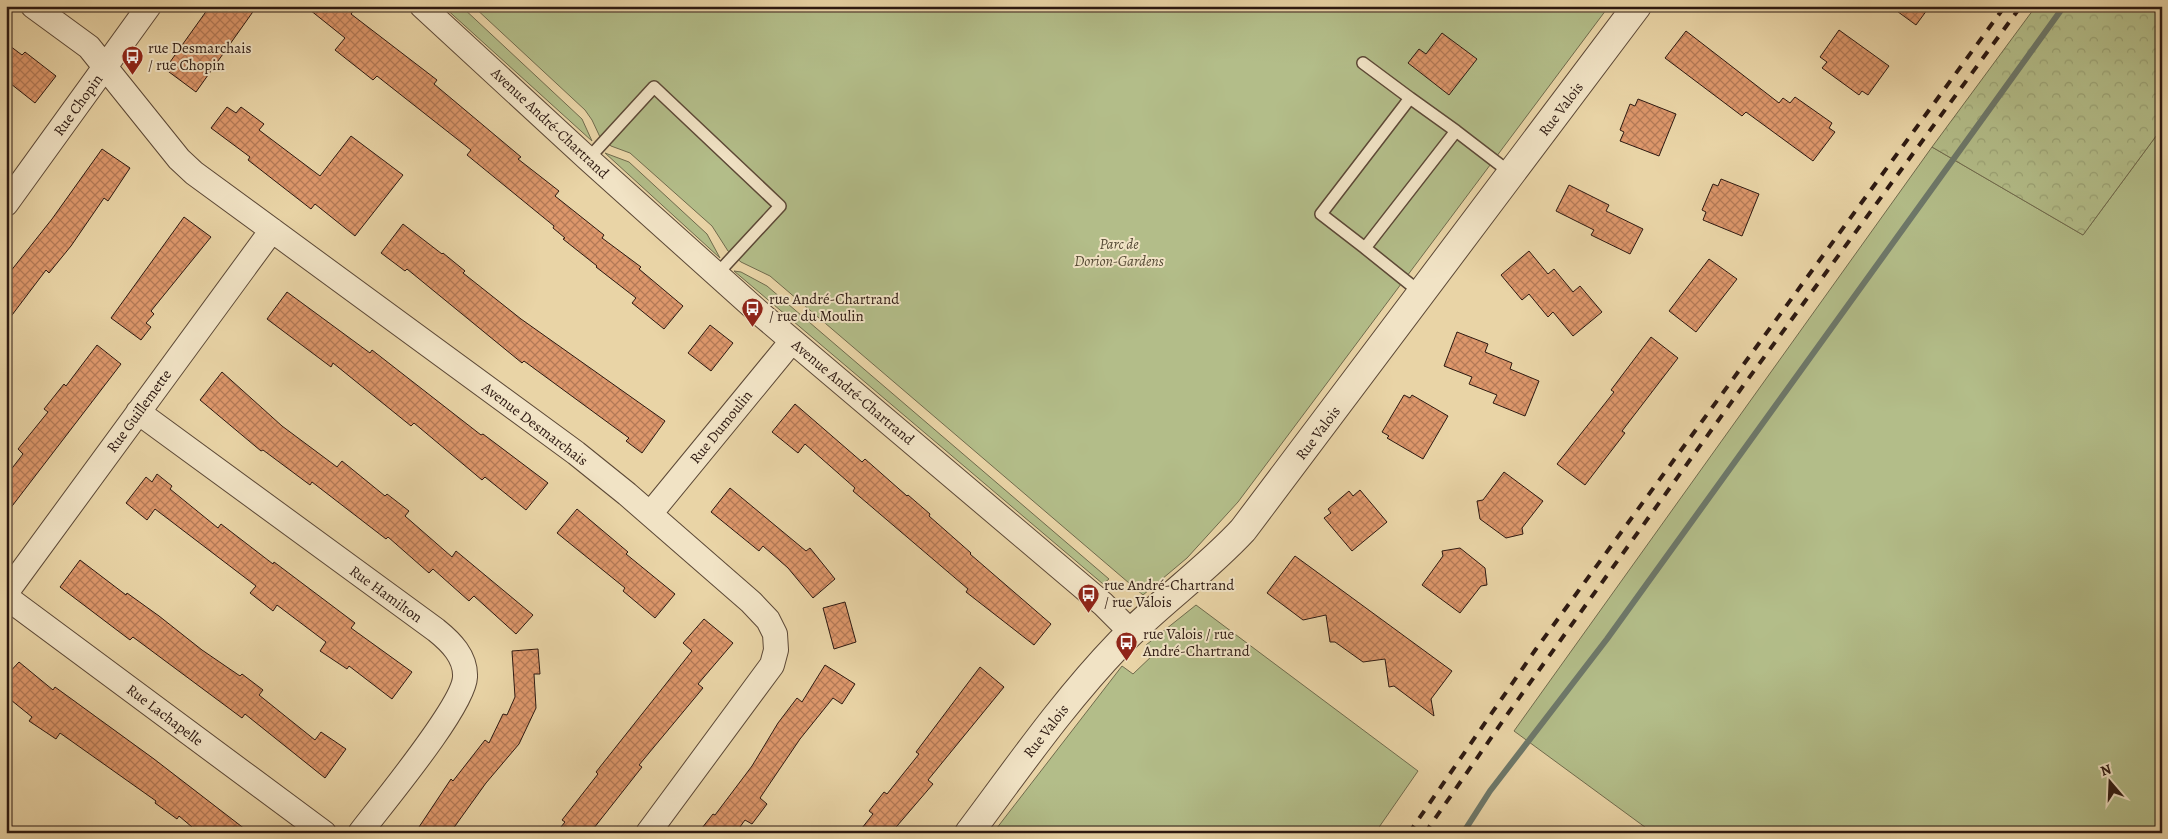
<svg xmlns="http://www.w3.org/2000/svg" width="2168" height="839" font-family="Alegreya,serif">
<defs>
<pattern id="forest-crowns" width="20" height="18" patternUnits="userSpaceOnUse" patternTransform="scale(1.25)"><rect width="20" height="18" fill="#b3bd89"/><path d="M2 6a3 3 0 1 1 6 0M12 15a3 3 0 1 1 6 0" fill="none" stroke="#9aa275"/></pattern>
<pattern id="building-cross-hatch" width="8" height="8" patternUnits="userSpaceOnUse" patternTransform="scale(1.25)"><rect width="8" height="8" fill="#dd976b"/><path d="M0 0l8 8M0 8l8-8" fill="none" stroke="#b47a57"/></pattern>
</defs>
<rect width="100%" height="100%" fill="#e9d4a6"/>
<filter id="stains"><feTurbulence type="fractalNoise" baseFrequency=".004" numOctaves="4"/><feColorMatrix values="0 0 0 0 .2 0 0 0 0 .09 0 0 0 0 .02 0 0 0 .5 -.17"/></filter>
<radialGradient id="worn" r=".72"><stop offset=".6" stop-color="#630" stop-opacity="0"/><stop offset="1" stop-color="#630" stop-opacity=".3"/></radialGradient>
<path fill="#b3bd89" stroke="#706b4d" d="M 443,6 L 461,6 L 582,119 L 592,141 Z
M 473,6 L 1609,6 L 1238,502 L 1187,558 L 1143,595 L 770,276 L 741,262 L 728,251 L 712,226 L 630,153 L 611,146 L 600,137 L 592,120 L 585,110 Z
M 2162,128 L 2162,833 L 1653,833 L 1514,731 L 1932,147 L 2083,235 Z
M 605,153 L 629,162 L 707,234 L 720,258 Z
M 734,271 L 741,272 L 767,286 L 1109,579 L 1103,584 Z
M 1196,605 L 1418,771 L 1375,833 L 993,833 L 1122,666 L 1133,674 L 1154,654 L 1146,645 Z"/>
<path fill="url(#forest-crowns)" stroke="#706b4d" d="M 2036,6 L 2162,6 L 2162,128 L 2083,235 L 1932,147 Z"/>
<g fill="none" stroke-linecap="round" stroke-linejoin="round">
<path stroke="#6d786a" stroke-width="6" d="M 1463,833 L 1490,791 L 1607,639 L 2064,6"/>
</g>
<path fill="url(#building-cross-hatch)" stroke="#2d1911" d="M 210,6 L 257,6 L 196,92 L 165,69 Z
M 305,6 L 357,6 L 351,14 L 437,80 L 434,84 L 521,157 L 518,159 L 559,191 L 555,196 L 604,235 L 602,238 L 641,267 L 639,269 L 683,306 L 664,329 L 632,303 L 636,298 L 596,267 L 597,266 L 563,239 L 565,238 L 553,228 L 554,226 L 467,155 L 471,150 L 377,76 L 373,80 L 335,50 L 345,38 Z
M 1890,6 L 1930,6 L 1916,25 Z
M 1839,30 L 1889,66 L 1868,95 L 1862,91 L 1859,95 L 1822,68 L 1827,62 L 1820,57 Z
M 1686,31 L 1779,103 L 1783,98 L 1790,103 L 1795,97 L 1832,123 L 1829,128 L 1835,132 L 1813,161 L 1746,112 L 1742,116 L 1665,58 Z
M 1442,33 L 1477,59 L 1449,95 L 1408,63 L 1419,49 L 1426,54 Z
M 6,43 L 22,55 L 25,52 L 56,76 L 35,103 L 6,80 Z
M 1638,99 L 1676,114 L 1659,156 L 1620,141 L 1624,132 L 1620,130 L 1630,104 L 1635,106 Z
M 227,107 L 236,113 L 241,107 L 264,124 L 259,130 L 320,176 L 351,136 L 403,175 L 355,236 L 315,204 L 311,209 L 248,160 L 250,157 L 211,128 Z
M 102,149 L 130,168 L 108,201 L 104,198 L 71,246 L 49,273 L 46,270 L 6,323 L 6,277 L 52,219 Z
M 1721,179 L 1759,194 L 1742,236 L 1703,220 L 1706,212 L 1702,210 L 1713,184 L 1718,186 Z
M 1569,185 L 1609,205 L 1606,211 L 1643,229 L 1630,254 L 1591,235 L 1594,230 L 1556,211 Z
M 184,217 L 211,237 L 151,311 L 154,314 L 146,323 L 151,327 L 141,340 L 111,318 Z
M 403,224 L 442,254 L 443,253 L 465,271 L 463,273 L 521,319 L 665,421 L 642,453 L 626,441 L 629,438 L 524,361 L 522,363 L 407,269 L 405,271 L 381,253 Z
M 1529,251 L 1548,274 L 1554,269 L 1573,292 L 1580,286 L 1602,312 L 1573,336 L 1553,312 L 1548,317 L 1529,294 L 1522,300 L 1501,275 Z
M 1709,259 L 1737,279 L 1696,332 L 1669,311 Z
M 287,292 L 370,353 L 372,350 L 481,435 L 483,434 L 548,483 L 526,510 L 485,477 L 482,480 L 414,423 L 411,426 L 333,363 L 331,367 L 267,319 Z
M 710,325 L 733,343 L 711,371 L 688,353 Z
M 1457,332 L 1488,344 L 1485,352 L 1512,363 L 1510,369 L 1539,381 L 1525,416 L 1493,403 L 1497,395 L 1469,384 L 1472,377 L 1444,366 Z
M 1651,337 L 1678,358 L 1622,431 L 1625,433 L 1585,485 L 1557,464 L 1614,392 L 1611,390 Z
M 97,345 L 121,364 L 6,514 L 6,476 L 23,454 L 18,449 L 48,412 L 44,409 L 64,384 L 66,386 Z
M 222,372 L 282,426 L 337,467 L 342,461 L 385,496 L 387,494 L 409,511 L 405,516 L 452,557 L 456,551 L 533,615 L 516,634 L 474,596 L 469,601 L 433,569 L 429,573 L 388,537 L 386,539 L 312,482 L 310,485 L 263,450 L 261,451 L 200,400 Z
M 1404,395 L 1410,398 L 1412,395 L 1448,416 L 1423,459 L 1387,438 L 1389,436 L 1382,432 Z
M 795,404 L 862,462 L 865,459 L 907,496 L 908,495 L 930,514 L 929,516 L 971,553 L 970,554 L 1051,624 L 1034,645 L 966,592 L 968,589 L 853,491 L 855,488 L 805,444 L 798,453 L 772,432 Z
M 1504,472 L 1543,501 L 1522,528 L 1523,534 L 1506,538 L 1480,519 L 1477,501 L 1483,500 Z
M 157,474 L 172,486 L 170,489 L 218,528 L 221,524 L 273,564 L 274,562 L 355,623 L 351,628 L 412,672 L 392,699 L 349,666 L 347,669 L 320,651 L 326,642 L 277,605 L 273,611 L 250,593 L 256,586 L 155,509 L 147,520 L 126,503 L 146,477 L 152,482 Z
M 730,488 L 806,551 L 810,548 L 835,579 L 813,598 L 788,568 L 763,546 L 759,551 L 711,512 Z
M 1360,490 L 1387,522 L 1352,551 L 1324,518 L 1331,513 L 1328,509 L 1349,491 L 1353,496 Z
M 577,509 L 628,552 L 626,554 L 675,594 L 655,618 L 623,591 L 625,588 L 557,533 Z
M 1460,548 L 1485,568 L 1487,585 L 1481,586 L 1460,613 L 1422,585 L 1443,556 L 1442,551 Z
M 1295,556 L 1452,671 L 1431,699 L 1434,716 L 1394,686 L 1389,687 L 1385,659 L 1363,662 L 1335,642 L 1330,642 L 1326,615 L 1303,620 L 1267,593 Z
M 80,560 L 126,595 L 127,593 L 159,616 L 202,650 L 240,676 L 242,674 L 263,690 L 259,695 L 315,740 L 321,732 L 346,749 L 325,778 L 245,714 L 242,718 L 133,637 L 130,640 L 60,587 Z
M 845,602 L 856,642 L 834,649 L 823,608 Z
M 704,619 L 733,643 L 698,684 L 703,688 L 639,765 L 642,767 L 590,833 L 556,833 L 565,822 L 562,820 L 598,774 L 596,772 L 692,651 L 683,643 Z
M 538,649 L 540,674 L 534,674 L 536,708 L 519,744 L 486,783 L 450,833 L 415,833 L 451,779 L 453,781 L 485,740 L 489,743 L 503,714 L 507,715 L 515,697 L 512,651 Z
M 19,662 L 53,690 L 55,687 L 154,759 L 250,833 L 199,833 L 179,816 L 177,819 L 155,803 L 156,801 L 60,733 L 56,739 L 29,721 L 32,717 L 6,696 L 6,676 Z
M 825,665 L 855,684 L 842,704 L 833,698 L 800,739 L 760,798 L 767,804 L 752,824 L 745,820 L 737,831 L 739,833 L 698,833 L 713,814 L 715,815 L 752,766 L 778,723 L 797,698 L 802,702 Z
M 980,667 L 1004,687 L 928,780 L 933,784 L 891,833 L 858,833 L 873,814 L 869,811 L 884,792 L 887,794 L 919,754 L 916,752 Z"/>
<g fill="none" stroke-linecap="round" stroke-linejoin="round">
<defs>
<path id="service" d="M 1363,63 L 1410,98
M 588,159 L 654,87 L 780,206 L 717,274
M 1365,248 L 1321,214 L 1404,106 L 1410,98 L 1456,131
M 1421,293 L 1365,248 L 1456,131 L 1512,174"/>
<path id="minor" d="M 33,6 L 89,47 L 179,159 L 194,173 L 576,453 L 627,494 L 751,602 L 768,620 L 775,634 L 776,650 L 772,665 L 648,833
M 422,6 L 588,159 L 763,316 L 1103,604 L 1131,632
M 6,204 L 149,6
M 138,412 L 436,630 C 451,642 466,657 465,677 C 464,706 382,804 360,833
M 650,514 L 792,341
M 6,593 L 272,230
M 6,597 L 324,833"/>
<path id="tertiary" d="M 969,833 C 1017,769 1064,701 1120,643 C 1159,603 1205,571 1243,530 L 1637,6"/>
</defs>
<use href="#service" stroke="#5c4836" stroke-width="14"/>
<use href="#minor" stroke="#5c4836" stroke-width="26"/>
<use href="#tertiary" stroke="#5c4836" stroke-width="30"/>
<use href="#service" stroke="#f1e3c5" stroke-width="11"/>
<use href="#minor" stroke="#f1e3c5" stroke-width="24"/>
<use href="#tertiary" stroke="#f1e3c5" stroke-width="28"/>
<path stroke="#2d1911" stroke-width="4" stroke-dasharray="9 9" stroke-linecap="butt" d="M 1409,833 L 1536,649 L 2005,6
M 1425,833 L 1509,712 L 1743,386 L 2021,6"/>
</g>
<defs>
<symbol id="bus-pin" viewBox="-11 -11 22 30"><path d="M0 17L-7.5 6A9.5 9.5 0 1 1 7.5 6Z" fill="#8f2418" stroke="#f1e3c5"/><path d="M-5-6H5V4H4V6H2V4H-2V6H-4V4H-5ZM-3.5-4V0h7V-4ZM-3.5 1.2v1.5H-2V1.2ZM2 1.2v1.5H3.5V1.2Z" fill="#fff"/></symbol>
</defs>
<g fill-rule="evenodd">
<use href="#bus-pin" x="120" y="44" width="25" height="34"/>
<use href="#bus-pin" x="740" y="296" width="25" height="34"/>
<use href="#bus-pin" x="1076" y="582" width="25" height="34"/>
<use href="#bus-pin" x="1114" y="630" width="25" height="34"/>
</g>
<g text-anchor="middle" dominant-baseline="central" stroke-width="4" stroke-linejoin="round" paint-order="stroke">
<g font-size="15" fill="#2d1911" stroke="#f1e3c5" text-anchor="start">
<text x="148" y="48">rue Desmarchais<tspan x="148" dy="17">/ rue Chopin</tspan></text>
<text x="769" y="299">rue André-Chartrand<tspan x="769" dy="17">/ rue du Moulin</tspan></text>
<text x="1104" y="585">rue André-Chartrand<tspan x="1104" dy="17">/ rue Valois</tspan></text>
<text x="1143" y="634">rue Valois / rue<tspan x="1143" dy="17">André-Chartrand</tspan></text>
</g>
<g font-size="15" fill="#2d1911" stroke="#f1e3c5">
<text transform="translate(78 105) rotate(-54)">Rue Chopin</text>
<text transform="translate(1561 109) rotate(-53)">Rue Valois</text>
<text transform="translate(550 123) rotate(43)">Avenue André-Chartrand</text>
<text transform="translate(853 392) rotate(40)">Avenue André-Chartrand</text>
<text transform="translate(139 411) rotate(-54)">Rue Guillemette</text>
<text transform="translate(535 424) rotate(37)">Avenue Desmarchais</text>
<text transform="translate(721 427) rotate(-51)">Rue Dumoulin</text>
<text transform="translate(1318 433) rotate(-53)">Rue Valois</text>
<text transform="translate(386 594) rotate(36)">Rue Hamilton</text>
<text transform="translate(165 715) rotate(37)">Rue Lachapelle</text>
<text transform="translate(1046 731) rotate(-52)">Rue Valois</text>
</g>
<g font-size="15" font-style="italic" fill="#554a35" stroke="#f1e3c5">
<text x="1119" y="244">Parc de<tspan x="1119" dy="17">Dorion-Gardens</tspan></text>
</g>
</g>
<rect width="2168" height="839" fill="none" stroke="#e9d4a6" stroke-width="25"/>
<rect x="8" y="8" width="2153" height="824" fill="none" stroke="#2d1911" stroke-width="2.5"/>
<rect x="12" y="12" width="2143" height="814" fill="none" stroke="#2d1911"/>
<g transform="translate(2110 782) rotate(341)" stroke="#f1e3c5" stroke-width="4" paint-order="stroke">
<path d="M0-4L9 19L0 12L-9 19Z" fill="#2d1911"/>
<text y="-8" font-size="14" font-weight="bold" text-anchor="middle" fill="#2d1911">N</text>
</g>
<rect width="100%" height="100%" filter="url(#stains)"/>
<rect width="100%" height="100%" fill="url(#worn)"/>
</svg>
